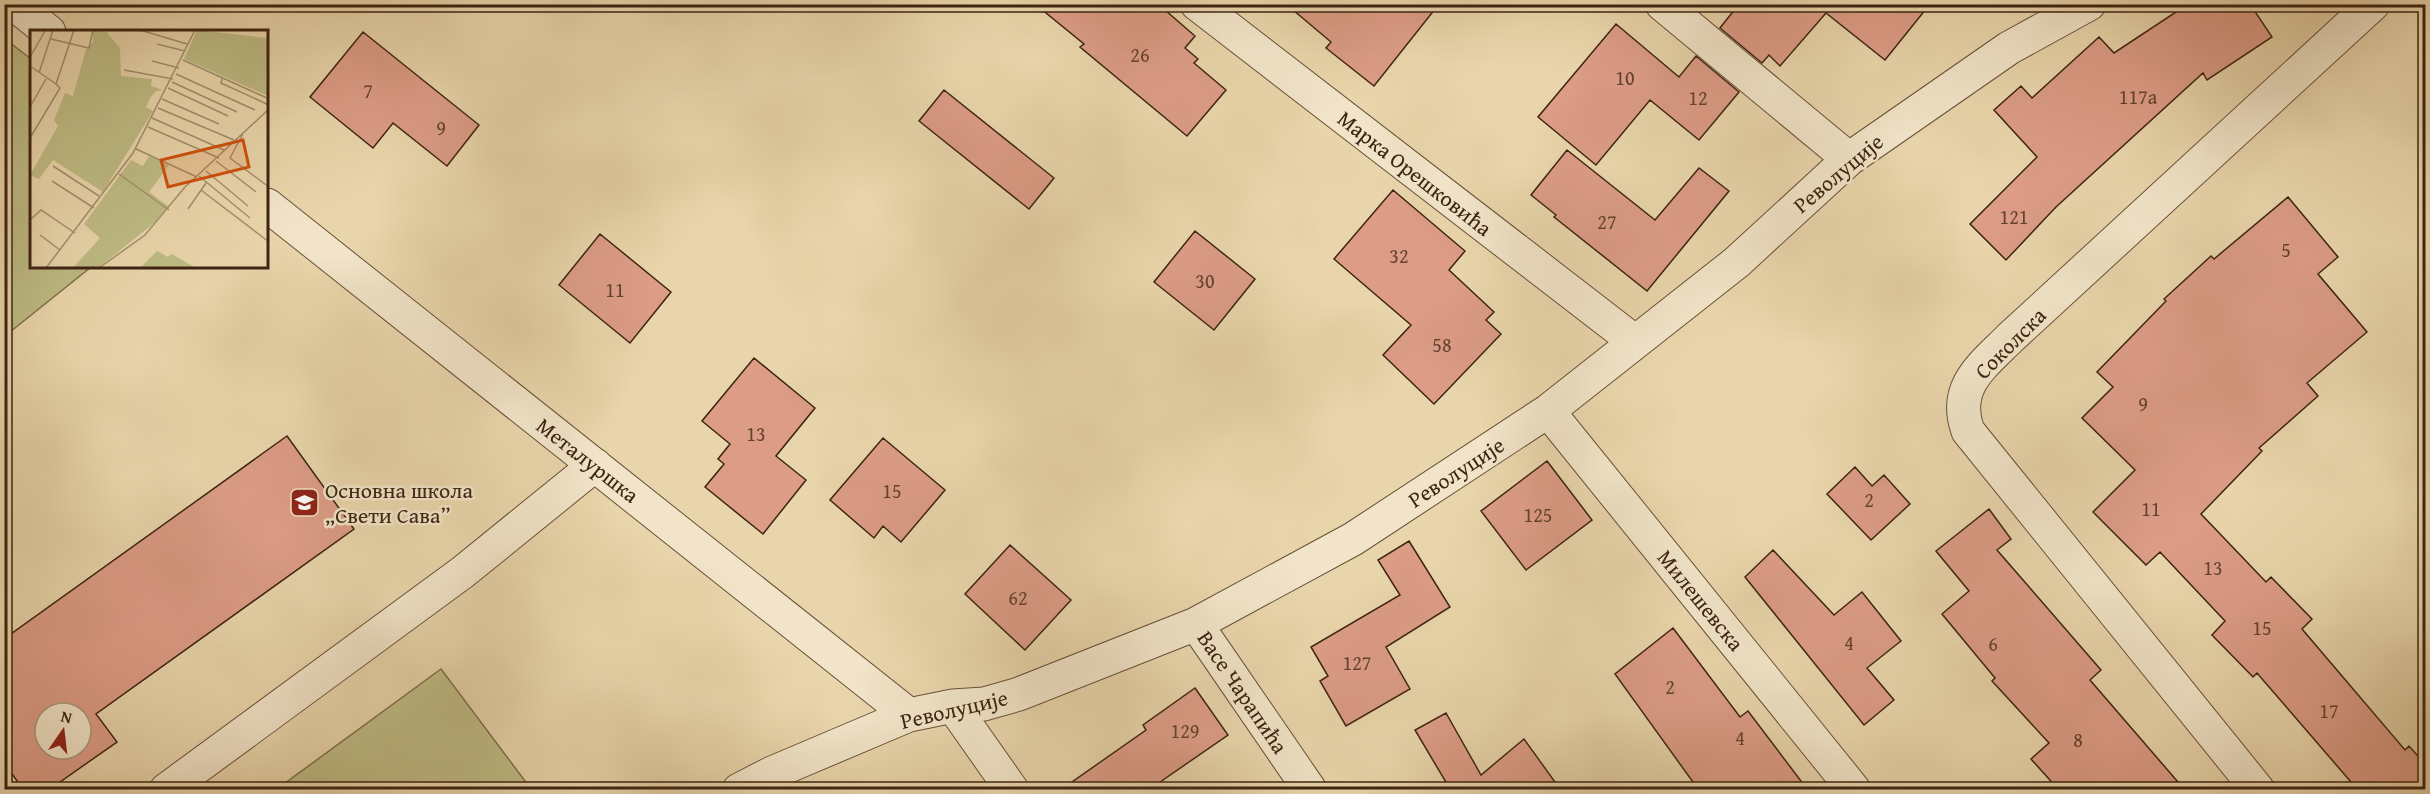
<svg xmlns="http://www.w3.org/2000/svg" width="2430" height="794" font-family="'Gentium Book Plus',serif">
<rect width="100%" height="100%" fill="#e9d5ab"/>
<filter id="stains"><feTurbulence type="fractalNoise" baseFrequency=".00333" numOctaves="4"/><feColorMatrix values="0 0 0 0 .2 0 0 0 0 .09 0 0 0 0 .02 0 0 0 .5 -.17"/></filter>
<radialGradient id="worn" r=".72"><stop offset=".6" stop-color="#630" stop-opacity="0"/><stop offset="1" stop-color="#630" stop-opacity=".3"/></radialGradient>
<path fill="#bebb84" stroke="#7e704b" stroke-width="1.5" d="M 4,38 L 31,59 L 32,267 L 91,267 L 5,336 Z
M 441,669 L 531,789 L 277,789 Z"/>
<path fill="#dc9c86" stroke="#3d2412" stroke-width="1.5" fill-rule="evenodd" d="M 1035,4 L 1158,4 L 1195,36 L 1185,48 L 1198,59 L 1194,63 L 1226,90 L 1187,136 L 1080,47 L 1084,44 Z
M 1286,4 L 1439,4 L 1374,86 L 1326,48 L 1331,42 Z
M 1739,4 L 1930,4 L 1885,60 L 1826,13 L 1780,66 L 1769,55 L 1762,63 L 1720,28 Z
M 2188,4 L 2250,4 L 2272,37 L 2207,80 L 2203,73 L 2056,207 L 2006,260 L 1970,224 L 2037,157 L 1994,110 L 2021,86 L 2032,98 L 2099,37 L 2114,53 Z
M 1616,24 L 1679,77 L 1696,56 L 1739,92 L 1699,140 L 1650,100 L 1596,165 L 1538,117 Z
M 363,32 L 479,125 L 447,166 L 393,123 L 373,148 L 310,97 Z
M 944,90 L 1054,178 L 1029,209 L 919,121 Z
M 1567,150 L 1655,220 L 1699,168 L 1729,191 L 1647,291 L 1554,217 L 1556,215 L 1531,195 Z
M 1393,190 L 1465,251 L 1449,270 L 1494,312 L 1486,320 L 1501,334 L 1434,404 L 1383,355 L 1411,325 L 1334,259 Z
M 2288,197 L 2338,257 L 2318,274 L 2367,332 L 2307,383 L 2318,396 L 2259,448 L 2262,451 L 2201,514 L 2266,582 L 2271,577 L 2312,619 L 2302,629 L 2405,750 L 2409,746 L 2426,765 L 2426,789 L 2357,789 L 2257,673 L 2253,677 L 2212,635 L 2225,621 L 2160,552 L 2146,565 L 2093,512 L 2135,470 L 2082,418 L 2113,387 L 2097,372 L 2166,301 L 2164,299 L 2211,256 L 2214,259 Z
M 1195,231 L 1255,279 L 1214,330 L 1154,282 Z
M 600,234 L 671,292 L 630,343 L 559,285 Z
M 754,358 L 815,408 L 776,456 L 806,480 L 763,534 L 705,487 L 724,464 L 718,459 L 730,444 L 702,421 Z
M 287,436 L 354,529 L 96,714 L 117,742 L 50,789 L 23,789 L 4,763 L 4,639 ZM 45,713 L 81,713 L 81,749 L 45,749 Z
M 883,438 L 945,490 L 901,542 L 883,526 L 874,538 L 830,500 Z
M 1547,461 L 1592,520 L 1526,570 L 1481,511 Z
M 1855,467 L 1872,486 L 1884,475 L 1910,504 L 1871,540 L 1827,494 Z
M 1989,509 L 2011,539 L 1997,550 L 2101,670 L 2090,680 L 2184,789 L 2058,789 L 2031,759 L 2049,743 L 1992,681 L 1995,678 L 1942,614 L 1969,591 L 1936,551 Z
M 1409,541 L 1450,607 L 1386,647 L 1410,689 L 1346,726 L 1320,681 L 1328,676 L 1311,647 L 1400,595 L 1378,560 Z
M 1010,545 L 1071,600 L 1025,650 L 965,594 Z
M 1773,550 L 1834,615 L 1862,592 L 1901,641 L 1867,668 L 1894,700 L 1864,725 L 1745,577 Z
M 1673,628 L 1740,717 L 1748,711 L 1807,789 L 1698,789 L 1615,674 Z
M 1195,688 L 1228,735 L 1150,789 L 1062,789 L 1146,730 L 1143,725 Z
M 1446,713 L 1481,775 L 1524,739 L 1560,789 L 1450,789 L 1415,730 Z"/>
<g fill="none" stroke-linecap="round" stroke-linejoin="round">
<defs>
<path id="minor" d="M 14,4 L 49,32
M 1197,4 L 1634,341
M 1662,4 L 1849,159
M 267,205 L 909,715
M 1548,411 L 1854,790
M 1196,624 L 1310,790
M 953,706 L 1012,790
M 166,790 L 463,572 L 595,465
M 739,790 L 772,773 L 909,715 L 953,706 L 984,704 L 1019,694 L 1196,624 L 1353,539 L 1548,411 L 1737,262 L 1849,159 L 2009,48 L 2089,4
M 2258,790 L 1968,431 C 1952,387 1982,366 2010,338 L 2373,4"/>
</defs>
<use href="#minor" stroke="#685038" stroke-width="35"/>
<use href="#minor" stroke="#f1e4c8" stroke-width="33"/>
</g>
<defs>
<symbol id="school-square" viewBox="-11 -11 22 22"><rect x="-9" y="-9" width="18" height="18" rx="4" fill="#8f2418" stroke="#f1e4c8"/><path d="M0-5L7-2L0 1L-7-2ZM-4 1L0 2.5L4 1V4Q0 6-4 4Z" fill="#fff"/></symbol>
</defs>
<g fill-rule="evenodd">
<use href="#school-square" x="288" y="486" width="33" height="33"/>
</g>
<g text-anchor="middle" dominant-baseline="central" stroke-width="5" stroke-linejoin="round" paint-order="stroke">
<g font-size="20" fill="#65422f">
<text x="1140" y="54">26</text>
<text x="1625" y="77">10</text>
<text x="368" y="90">7</text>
<text x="2138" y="96">117a</text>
<text x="1698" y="97">12</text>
<text x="441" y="127">9</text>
<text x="2014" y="216">121</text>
<text x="1607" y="221">27</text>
<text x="2286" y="249">5</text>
<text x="1399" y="255">32</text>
<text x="1205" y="280">30</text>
<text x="615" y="289">11</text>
<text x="1442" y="344">58</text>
<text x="2143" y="403">9</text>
<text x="756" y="433">13</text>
<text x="892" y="490">15</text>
<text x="1869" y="499">2</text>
<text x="2151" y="508">11</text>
<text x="1538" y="514">125</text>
<text x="2213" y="567">13</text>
<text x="1018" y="597">62</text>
<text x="2262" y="627">15</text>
<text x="1849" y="642">4</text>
<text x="1993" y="643">6</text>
<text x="1357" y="662">127</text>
<text x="1670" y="686">2</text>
<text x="2329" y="710">17</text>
<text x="1185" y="730">129</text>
<text x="1740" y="737">4</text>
<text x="2078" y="739">8</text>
</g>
<g font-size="22" fill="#3d2412" stroke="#f1e4c8">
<text transform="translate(1415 173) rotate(38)">Марка Орешковића</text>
<text transform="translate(1838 173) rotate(-40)">Револуције</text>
<text transform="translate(2010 343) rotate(-45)">Соколска</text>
<text transform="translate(588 460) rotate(38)">Металуршка</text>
<text transform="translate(1456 472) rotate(-33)">Револуције</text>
<text transform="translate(1701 600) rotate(51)">Милешевска</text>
<text transform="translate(1243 692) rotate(56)">Васе Чарапића</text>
<text transform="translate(954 709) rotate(-13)">Револуције</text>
</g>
<g font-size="22" fill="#3d2412" stroke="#f1e4c8" text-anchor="start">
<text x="325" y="490">Основна школа<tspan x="325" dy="25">„Свети Сава”</tspan></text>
</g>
</g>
<g transform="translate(30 30)">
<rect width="238" height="238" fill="#e9d5ab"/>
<path d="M 63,0 L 75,0 L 90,18 L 91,46 L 122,49 L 121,56 L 133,60 L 126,61 L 120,68 L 116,77 L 123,81 L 73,162 L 23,130 L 9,149 L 0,145 L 28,96 L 24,90 L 35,63 L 43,66 L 56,19 L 63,12 ZM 167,0 L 238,8 L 238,66 L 154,29 ZM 119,126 L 139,135 L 119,162 L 138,176 L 124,193 L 68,238 L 43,238 L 70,208 L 54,194 L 101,130 L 113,136 ZM 127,221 L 138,227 L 142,224 L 166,238 L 110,238 Z" fill="#bebb84"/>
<path fill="none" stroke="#a48e6e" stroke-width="1.5" d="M 110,0 L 157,14M 21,9 L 59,18 L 63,0M 127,14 L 155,21M 0,27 L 15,1M 153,30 L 239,69M 122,31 L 149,38M 0,36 L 26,54M 94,40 L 143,49M 9,43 L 23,0M 146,44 L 225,80M 192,49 L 191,53 L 239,75M 142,52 L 207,82M 26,54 L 44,0M 138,58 L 198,86M 132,69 L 189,94M 0,77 L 16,49M 128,78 L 204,110M 122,88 L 194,120M 118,97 L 189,128M 213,104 L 200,128 L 239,157M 0,108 L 30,58 L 26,54M 106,119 L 167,147M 186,131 L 226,162M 23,136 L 69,166M 176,141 L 218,176M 89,144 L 139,180M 169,146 L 220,188M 22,151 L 64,178M 171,160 L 239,212M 158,179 L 176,153M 0,190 L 11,180 L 45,203M 10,205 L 30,220M 16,238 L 103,123 L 165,0M 69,238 L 115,205 L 155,157 L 239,79"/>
<path fill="#ce510d" fill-opacity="0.15" stroke="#ce510d" stroke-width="3" d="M 213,110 L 219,137 L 138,157 L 131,130 Z"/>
<rect width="238" height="238" fill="none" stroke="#3d2412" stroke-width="3"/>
</g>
<rect width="2430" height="794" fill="none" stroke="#e9d5ab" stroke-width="24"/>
<rect x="6" y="6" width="2418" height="782" fill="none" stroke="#3d2412" stroke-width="3"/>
<rect x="12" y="12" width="2406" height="770" fill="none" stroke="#3d2412" stroke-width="1.5"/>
<g transform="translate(63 731) rotate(14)"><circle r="28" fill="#f1e4c8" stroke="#a9977f" stroke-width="1.5"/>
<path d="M0-4.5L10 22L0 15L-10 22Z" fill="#8f2418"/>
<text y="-9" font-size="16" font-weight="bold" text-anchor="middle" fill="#3d2412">N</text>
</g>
<rect width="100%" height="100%" filter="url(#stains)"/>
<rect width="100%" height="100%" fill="url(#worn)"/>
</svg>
